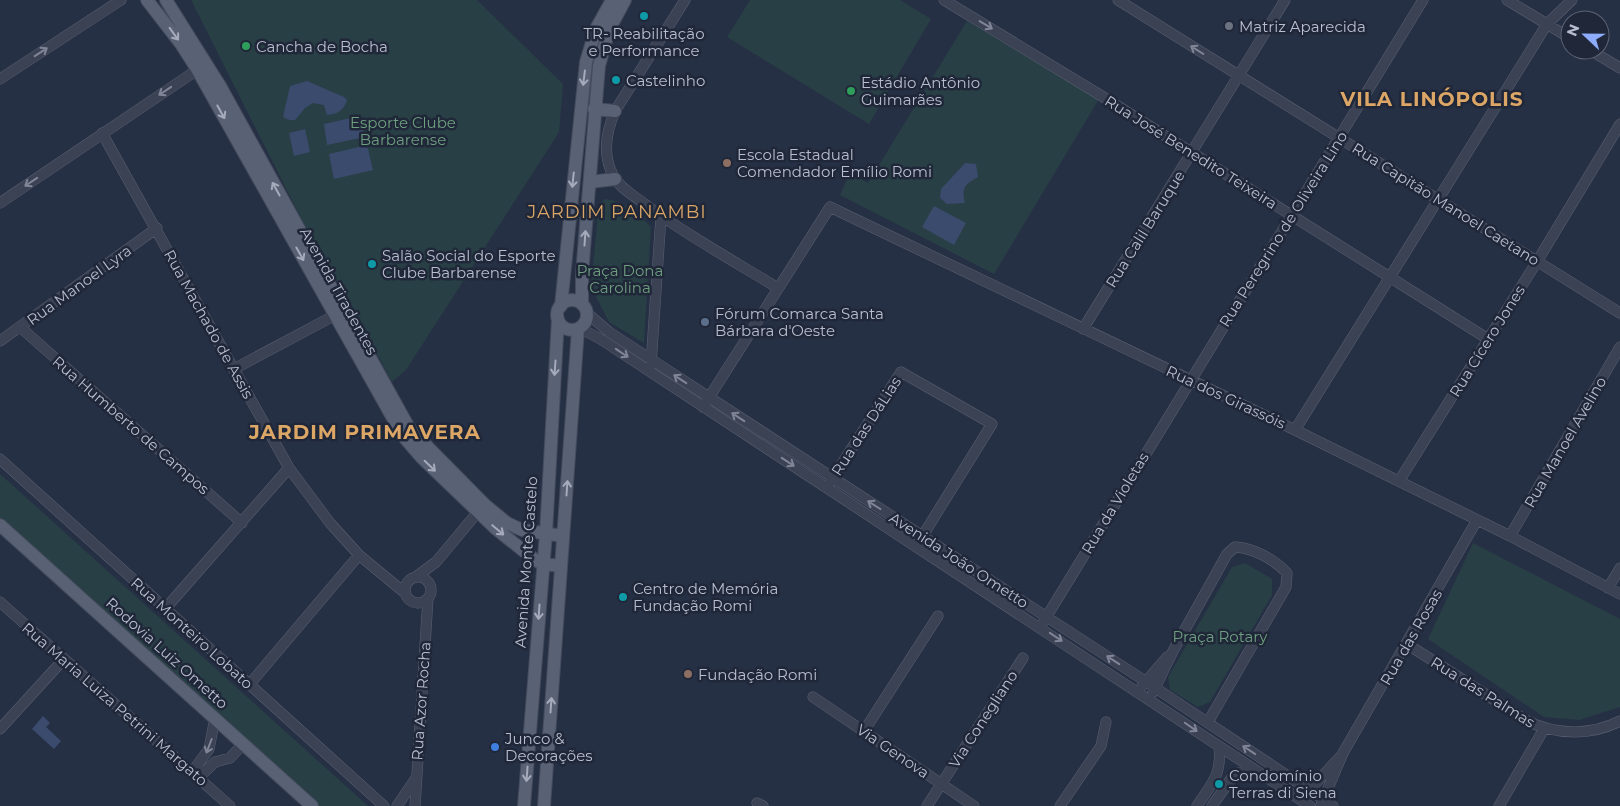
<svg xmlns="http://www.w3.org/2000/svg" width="1620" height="806" font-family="Montserrat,sans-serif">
<rect width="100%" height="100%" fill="#263045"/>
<path fill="#283f45" d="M 191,0 L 477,0 L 563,84 L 559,132 L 556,137 L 406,370 L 392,382 L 350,303 L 311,238 Z
M 750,0 L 900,0 L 931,19 L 869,124 L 727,37 Z
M 967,21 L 1099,99 L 994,274 L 840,195 L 850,172 L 868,183 Z
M 605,199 C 625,201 637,213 651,227 L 644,343 L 609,322 L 591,287 L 599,204 Z
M 0,474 L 368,806 L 317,806 L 0,520 Z
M 1473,543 L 1620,619 L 1620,707 L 1579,720 L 1544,717 L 1428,639 Z
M 1245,563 L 1272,579 L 1272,595 L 1210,702 L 1198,707 L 1170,690 L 1168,677 L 1232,567 Z"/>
<path fill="#3b4b6e" d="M 307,81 L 344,97 L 347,100 C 344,111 337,114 327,115 L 324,105 L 313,103 L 305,108 L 295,120 L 289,120 L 283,117 L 290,86 Z
M 360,116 L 365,137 L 327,145 L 324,124 Z
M 305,129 L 310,152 L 294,156 L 289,133 Z
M 367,145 L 373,170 L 334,179 L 329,154 Z
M 965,163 L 976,164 L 978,177 C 965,184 961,188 965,203 L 947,204 L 940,198 L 941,189 Z
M 934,206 L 966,223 L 954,245 L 922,227 Z
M 43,716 L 50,723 L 46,727 L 61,741 L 54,749 L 32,729 Z"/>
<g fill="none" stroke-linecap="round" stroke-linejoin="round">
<defs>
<path id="minor" d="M 685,0 L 615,111 C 606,132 602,156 614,177 C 620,188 633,195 642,202 C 685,234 732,260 778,288
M 944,0 L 1105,98 L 1488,339
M 1118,0 L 1620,313
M 1507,0 L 1570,38
M 1590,50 L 1620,68
M 0,79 L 121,0
M 102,133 L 289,468 L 330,523 L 359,555 L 405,593
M 0,203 L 203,66
M 587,313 L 609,332 L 652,360 L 1145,681 L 1333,806
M 20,327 L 242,523
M 580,328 L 602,340 L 1310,806
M 1083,329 L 1285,0
M 0,341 L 157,228
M 651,365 L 661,216
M 234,369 L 341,312
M 703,407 L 830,207 L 1295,430 L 1510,536 L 1620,594
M 1295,430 L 1547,24 L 1572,0
M 0,459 L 384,806
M 1399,481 L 1538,260 L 1620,124
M 830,482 L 901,372 L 992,424 L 920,540
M 1510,536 L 1620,347
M 417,576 L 436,562 L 482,507
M405 590a13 13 0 1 1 26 0a13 13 0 1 1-26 0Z
M 1608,588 L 1620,568
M 0,602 L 230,806
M 165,609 L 289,468
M 1044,621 L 1423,0
M 1407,644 L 1527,721 C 1556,735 1591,736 1620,721
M 249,685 L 359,555
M 1142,686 L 1167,657
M 1153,692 L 1173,651 L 1227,554 L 1235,547 C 1253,548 1274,559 1287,573 L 1286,587 L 1208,722
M 813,697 L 974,806
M 0,729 L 64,659
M 864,731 L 938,616
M 193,771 L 209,749 L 215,718
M 199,777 L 215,762 L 230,758 L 243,744
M 1305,795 L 1339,758
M 757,803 L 763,806
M 1321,805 L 1343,753 L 1477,520
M 397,806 L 416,778
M 415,806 L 428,598
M 927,806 L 1023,658
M 1060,806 L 1101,746 L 1106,722
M 1197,806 C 1212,783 1222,775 1219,746
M 1212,806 L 1233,776 L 1250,767
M 1499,806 L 1544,729"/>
<path id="major" d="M 147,0 L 181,44 L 197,69 L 403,436 L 422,458 L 495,528 L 535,560 L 543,564 L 561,566
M 166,0 L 220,86 L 409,428 L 485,505 L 507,523 L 522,530 L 563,536
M 594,109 L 615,111
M 590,182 L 615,179
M557 315a15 15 0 1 1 30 0a15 15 0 1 1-30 0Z
M 582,304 L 582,274 L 599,66 L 609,30 L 625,0
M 561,306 L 586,62 L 596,29 L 612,0
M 0,525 L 312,806
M 524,806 L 546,533 L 558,319
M 544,806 L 578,329"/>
</defs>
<use href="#minor" stroke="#596071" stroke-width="11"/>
<use href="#major" stroke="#444b5d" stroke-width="14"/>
<use href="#minor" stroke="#3b4254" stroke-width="10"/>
<use href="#major" stroke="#596174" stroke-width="12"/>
</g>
<defs><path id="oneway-shaft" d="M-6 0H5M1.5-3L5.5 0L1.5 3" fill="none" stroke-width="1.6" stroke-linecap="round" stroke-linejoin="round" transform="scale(1.25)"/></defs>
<g stroke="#808697">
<use href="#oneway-shaft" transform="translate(986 25) rotate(31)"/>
<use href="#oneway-shaft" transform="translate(1197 50) rotate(-148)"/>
<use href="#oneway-shaft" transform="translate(41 52) rotate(-33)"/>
<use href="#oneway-shaft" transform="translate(165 91) rotate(146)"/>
<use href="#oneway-shaft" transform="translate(31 182) rotate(146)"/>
<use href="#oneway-shaft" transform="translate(622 353) rotate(34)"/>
<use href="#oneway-shaft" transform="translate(680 379) rotate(-147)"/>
<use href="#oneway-shaft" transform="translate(738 417) rotate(-147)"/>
<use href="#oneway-shaft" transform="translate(788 462) rotate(33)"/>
<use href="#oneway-shaft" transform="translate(874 505) rotate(-148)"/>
<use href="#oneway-shaft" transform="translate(1056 637) rotate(34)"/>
<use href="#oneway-shaft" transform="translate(1113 660) rotate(-147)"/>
<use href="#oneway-shaft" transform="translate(1191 727) rotate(35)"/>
<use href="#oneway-shaft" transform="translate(209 746) rotate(111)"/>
<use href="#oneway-shaft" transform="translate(1249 750) rotate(-146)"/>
</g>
<g stroke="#a5abbb">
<use href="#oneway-shaft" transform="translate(174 34) rotate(54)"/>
<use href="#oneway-shaft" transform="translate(584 78) rotate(97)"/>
<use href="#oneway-shaft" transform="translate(221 112) rotate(61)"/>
<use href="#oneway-shaft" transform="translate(573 180) rotate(96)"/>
<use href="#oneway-shaft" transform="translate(276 189) rotate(-119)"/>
<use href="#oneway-shaft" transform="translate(585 238) rotate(-86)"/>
<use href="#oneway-shaft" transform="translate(300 254) rotate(61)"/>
<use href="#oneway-shaft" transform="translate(555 368) rotate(94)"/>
<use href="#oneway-shaft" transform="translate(430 466) rotate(44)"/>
<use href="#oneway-shaft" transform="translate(567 488) rotate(-86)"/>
<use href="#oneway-shaft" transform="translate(498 530) rotate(40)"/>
<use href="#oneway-shaft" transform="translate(539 612) rotate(94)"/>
<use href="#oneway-shaft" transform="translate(551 705) rotate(-86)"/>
<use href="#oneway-shaft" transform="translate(527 774) rotate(94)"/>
</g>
<g fill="#0f9aa8" stroke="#1f2739" stroke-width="2">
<circle cx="644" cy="16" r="5"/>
<circle cx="616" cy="80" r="5"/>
<circle cx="372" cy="264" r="5"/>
<circle cx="623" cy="597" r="5"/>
<circle cx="1219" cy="784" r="5"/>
</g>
<circle fill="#6b7280" stroke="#1f2739" stroke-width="2" cx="1229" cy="26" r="5"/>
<g fill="#2e9e5b" stroke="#1f2739" stroke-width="2">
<circle cx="246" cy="46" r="5"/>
<circle cx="851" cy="91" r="5"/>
</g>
<g fill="#8d6e63" stroke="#1f2739" stroke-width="2">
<circle cx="727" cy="163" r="5"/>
<circle cx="688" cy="674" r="5"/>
</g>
<circle fill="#5c6f8a" stroke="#1f2739" stroke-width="2" cx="705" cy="322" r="5"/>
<circle fill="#3f7fe0" stroke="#1f2739" stroke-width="2" cx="495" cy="747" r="5"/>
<g text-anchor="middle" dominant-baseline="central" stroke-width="5" stroke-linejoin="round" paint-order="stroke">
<g font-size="15" fill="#b8becd" stroke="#1f2739" text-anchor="start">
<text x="1239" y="26">Matriz Aparecida</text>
<text x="644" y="33" text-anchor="middle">TR- Reabilitação<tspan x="644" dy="17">e Performance</tspan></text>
<text x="256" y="46">Cancha de Bocha</text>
<text x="626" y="80">Castelinho</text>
<text x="861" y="82">Estádio Antônio<tspan x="861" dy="17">Guimarães</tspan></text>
<text x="737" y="154">Escola Estadual<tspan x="737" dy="17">Comendador Emílio Romi</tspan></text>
<text x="382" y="255">Salão Social do Esporte<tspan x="382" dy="17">Clube Barbarense</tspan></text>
<text x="715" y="313">Fórum Comarca Santa<tspan x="715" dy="17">Bárbara d'Oeste</tspan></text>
<text x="633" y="588">Centro de Memória<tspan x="633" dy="17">Fundação Romi</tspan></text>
<text x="698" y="674">Fundação Romi</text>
<text x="505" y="738">Junco &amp;<tspan x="505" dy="17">Decorações</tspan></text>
<text x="1229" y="775">Condomínio<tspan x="1229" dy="17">Terras di Siena</tspan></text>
</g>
<g font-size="15" fill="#6e9f7f" stroke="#1f2739">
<text x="403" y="122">Esporte Clube<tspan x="403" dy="17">Barbarense</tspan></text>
<text x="620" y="270">Praça Dona<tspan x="620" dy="17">Carolina</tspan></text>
<text x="1220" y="636">Praça Rotary</text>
</g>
<g font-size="15" fill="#b8becd" stroke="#1f2739">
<text transform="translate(1191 152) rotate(32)">Rua José Benedito Teixeira</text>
<text transform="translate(1446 204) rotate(32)">Rua Capitão Manoel Caetano</text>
<text transform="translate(1145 229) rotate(-58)">Rua Calil Baruque</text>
<text transform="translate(1283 229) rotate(-58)">Rua Peregrino de Oliveira Lino</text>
<text transform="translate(79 285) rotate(-36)">Rua Manoel Lyra</text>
<text transform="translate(339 291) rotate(61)">Avenida Tiradentes</text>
<text transform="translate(209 324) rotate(61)">Rua Machado de Assis</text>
<text transform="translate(1487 341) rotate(-58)">Rua Cícero Jones</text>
<text transform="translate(1226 397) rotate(25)">Rua dos Girassóis</text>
<text transform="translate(131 425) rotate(41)">Rua Humberto de Campos</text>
<text transform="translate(866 426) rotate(-57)">Rua das DáLias</text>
<text transform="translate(1565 442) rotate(-60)">Rua Manoel Avelino</text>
<text transform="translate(1115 503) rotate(-59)">Rua da Violetas</text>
<text transform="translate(959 560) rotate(33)">Avenida João Ometto</text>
<text transform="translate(526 562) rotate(-86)">Avenida Monte Castelo</text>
<text transform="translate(192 633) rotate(42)">Rua Monteiro Lobato</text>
<text transform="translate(1411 637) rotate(-60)">Rua das Rosas</text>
<text transform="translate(167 653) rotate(42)">Rodovia Luiz Ometto</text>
<text transform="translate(1483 692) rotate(32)">Rua das Palmas</text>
<text transform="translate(421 701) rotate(-86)">Rua Azor Rocha</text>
<text transform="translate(115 704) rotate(41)">Rua Maria Luiza Petrini Margato</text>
<text transform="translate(983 719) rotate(-57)">Via Conegliano</text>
<text transform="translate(893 751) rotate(34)">Via Genova</text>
</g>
<g font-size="18" letter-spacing="1" fill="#dba666" stroke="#1f2739">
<text x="617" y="212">JARDIM PANAMBI</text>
</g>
<g font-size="20" font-weight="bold" letter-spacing="1" fill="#dba666" stroke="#1f2739">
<text x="1432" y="99">VILA LINÓPOLIS</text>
<text x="365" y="432">JARDIM PRIMAVERA</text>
</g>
</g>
<g transform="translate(1585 35) rotate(292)"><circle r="24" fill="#1f2739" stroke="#5c6374"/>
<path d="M0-4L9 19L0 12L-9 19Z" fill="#8eacfc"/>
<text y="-8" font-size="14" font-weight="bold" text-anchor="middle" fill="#b8becd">N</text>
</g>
</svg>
